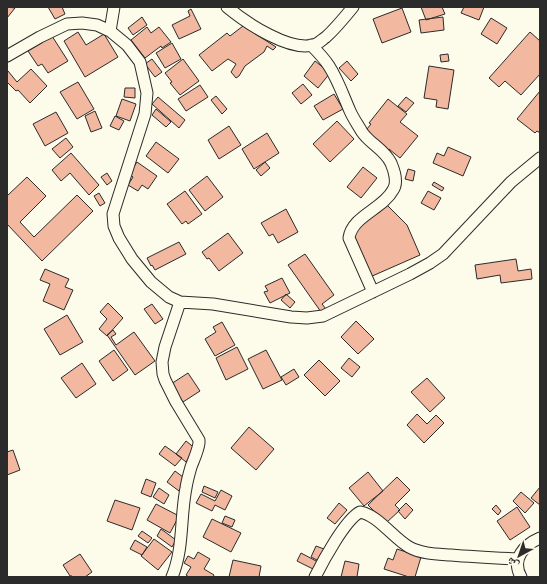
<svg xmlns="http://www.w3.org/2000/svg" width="547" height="584" font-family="'Open Sans','Noto Naskh Arabic',sans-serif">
<rect width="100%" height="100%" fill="#fdfbea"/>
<path fill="#f2b8a0" stroke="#2b2b2b" d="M 7,7 L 15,8 L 7,18 Z
M 48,7 L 62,7 L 65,14 L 55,19 Z
M 421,7 L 442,7 L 445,14 L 426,20 Z
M 464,7 L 484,7 L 479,20 L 461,13 Z
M 402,8 L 411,32 L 382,43 L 373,19 Z
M 191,9 L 201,29 L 179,39 L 172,25 L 190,16 L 188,11 Z
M 142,17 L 147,25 L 133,35 L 128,28 Z
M 443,17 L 444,30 L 421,33 L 419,20 Z
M 491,18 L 507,28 L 497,44 L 481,34 Z
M 243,26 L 276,47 L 273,50 L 267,46 L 264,52 L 245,66 L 239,76 L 236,78 L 231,72 L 236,64 L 228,59 L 212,71 L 199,55 L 227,33 L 230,36 Z
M 147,27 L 151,33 L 159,27 L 171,42 L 162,48 L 161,46 L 145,58 L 131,40 Z
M 78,32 L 86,45 L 104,34 L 118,57 L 85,77 L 64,41 Z
M 530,32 L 540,41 L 540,74 L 521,95 L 505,81 L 499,87 L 489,78 Z
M 52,36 L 68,61 L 48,73 L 42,64 L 38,66 L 28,51 Z
M 172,43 L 181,59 L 165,68 L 156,53 Z
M 448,54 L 449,61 L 441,62 L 440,55 Z
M 152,59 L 162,72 L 155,77 L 145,64 Z
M 183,59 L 199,81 L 180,95 L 170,83 L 172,82 L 165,73 Z
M 315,61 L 330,73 L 318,88 L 304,76 Z
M 347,61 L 358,74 L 351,81 L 339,68 Z
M 429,66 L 454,70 L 448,109 L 436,107 L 437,100 L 424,98 Z
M 31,69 L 47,86 L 30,103 L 18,90 L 16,91 L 7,82 L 7,72 L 8,71 L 17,82 Z
M 78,82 L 94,109 L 77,119 L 60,92 Z
M 303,84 L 312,95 L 301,104 L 292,93 Z
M 200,85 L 208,97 L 186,111 L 178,99 Z
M 125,88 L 135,88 L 135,98 L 124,97 Z
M 540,91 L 540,133 L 537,131 L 535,133 L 517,119 Z
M 334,94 L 343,109 L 323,120 L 314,106 Z
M 216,96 L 227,109 L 222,114 L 211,100 Z
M 158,97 L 185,120 L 179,128 L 152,104 Z
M 406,97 L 414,103 L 406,112 L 398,106 Z
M 122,99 L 136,104 L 130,121 L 116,116 Z
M 388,99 L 407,114 L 400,122 L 418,136 L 400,158 L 389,149 L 387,151 L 363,134 L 371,124 L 369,123 Z
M 156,109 L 171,122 L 166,127 L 152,115 Z
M 95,111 L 102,128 L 91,132 L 85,116 Z
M 56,112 L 68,133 L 45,146 L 33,124 Z
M 115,116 L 124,121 L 119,130 L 110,126 Z
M 337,121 L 354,139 L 330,162 L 313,144 Z
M 229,126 L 241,145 L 219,159 L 208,140 Z
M 267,133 L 279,153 L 254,169 L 242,149 Z
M 66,138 L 73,147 L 60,158 L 52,149 Z
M 156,142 L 179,159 L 168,173 L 146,156 Z
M 448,147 L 471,157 L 463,176 L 433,163 L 437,153 L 444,156 Z
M 71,153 L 99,185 L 89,195 L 70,173 L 61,181 L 52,170 Z
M 137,162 L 157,176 L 148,189 L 142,185 L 138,191 L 128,185 L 133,177 L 129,174 Z
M 265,162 L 270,168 L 261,176 L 256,170 Z
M 363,167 L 377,178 L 361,198 L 347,187 Z
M 408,169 L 415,171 L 413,181 L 405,179 Z
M 107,173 L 112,181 L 107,185 L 101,177 Z
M 207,176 L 223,197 L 205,211 L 189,190 Z
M 27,177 L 46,196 L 20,222 L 34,237 L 77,195 L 93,211 L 42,261 L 7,224 L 7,196 Z
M 434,182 L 444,188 L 442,191 L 432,185 Z
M 185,191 L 202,214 L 188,224 L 186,221 L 182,224 L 167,204 Z
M 428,191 L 441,198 L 434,210 L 421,203 Z
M 99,193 L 105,203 L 100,206 L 94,196 Z
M 384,202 L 407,225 L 420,255 L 370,277 L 349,234 L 352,224 L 380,212 L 377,205 Z
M 286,209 L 298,232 L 278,243 L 273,234 L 269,236 L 261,223 Z
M 228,233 L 243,253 L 219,271 L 209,258 L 207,259 L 202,252 Z
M 179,242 L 186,254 L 155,270 L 152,265 L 151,266 L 147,258 Z
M 305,254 L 334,295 L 322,304 L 326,309 L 321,312 L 288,265 Z
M 516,259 L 518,271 L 531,269 L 532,279 L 501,283 L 500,275 L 477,279 L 475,265 Z
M 45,269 L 69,279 L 65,287 L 73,290 L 64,310 L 43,301 L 50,284 L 40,280 Z
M 282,278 L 290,293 L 270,303 L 264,292 L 268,291 L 265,286 Z
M 286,294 L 295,302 L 290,308 L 281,300 Z
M 108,303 L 123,318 L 107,336 L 99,329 L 107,319 L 100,312 Z
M 152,304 L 163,319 L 155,324 L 144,309 Z
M 67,315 L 83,342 L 60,355 L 44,329 Z
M 356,321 L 374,339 L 358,354 L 341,337 Z
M 222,322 L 235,345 L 215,356 L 205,339 L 216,332 L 213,327 Z
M 113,330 L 116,334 L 111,337 L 116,345 L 134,332 L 155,361 L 135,375 L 107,335 Z
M 237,347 L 248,369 L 226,380 L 216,358 Z
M 114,350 L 128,370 L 113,381 L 99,361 Z
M 266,350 L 282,380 L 263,389 L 248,359 Z
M 349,358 L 360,367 L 352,377 L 341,368 Z
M 319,360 L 340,381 L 325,396 L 304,375 Z
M 82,363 L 96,384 L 76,398 L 61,378 Z
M 294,369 L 299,377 L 286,385 L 281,377 Z
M 188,373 L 200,391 L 183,402 L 171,384 Z
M 427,378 L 445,398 L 430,412 L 411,392 Z
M 417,414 L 427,424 L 436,415 L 444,423 L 424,443 L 407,425 Z
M 249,427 L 274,449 L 256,470 L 231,448 Z
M 186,441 L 196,449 L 186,462 L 176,454 Z
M 165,446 L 182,458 L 175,466 L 159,454 Z
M 13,450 L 20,470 L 7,475 L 7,452 Z
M 175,471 L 187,480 L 179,491 L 167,482 Z
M 368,472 L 383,491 L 364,506 L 349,488 Z
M 397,477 L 410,490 L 395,505 L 400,510 L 386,523 L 368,505 Z
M 146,479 L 156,483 L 151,497 L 141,493 Z
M 204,486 L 218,492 L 215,498 L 202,492 Z
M 540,487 L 540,505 L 531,498 Z
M 159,488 L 169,495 L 164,504 L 153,497 Z
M 221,490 L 232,496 L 225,510 L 215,505 L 212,511 L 196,503 L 201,494 L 215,501 Z
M 521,492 L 534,503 L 525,513 L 513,501 Z
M 115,500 L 140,508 L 132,530 L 107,521 Z
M 339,503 L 347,510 L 335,524 L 327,518 Z
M 406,503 L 413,510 L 405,519 L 398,511 Z
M 156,504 L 179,516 L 170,533 L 147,520 Z
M 496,505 L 501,511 L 498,515 L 492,509 Z
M 517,507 L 530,527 L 510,540 L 497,521 Z
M 225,516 L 235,520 L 232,527 L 222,523 Z
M 212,519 L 241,533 L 231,552 L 203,537 Z
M 161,529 L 176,540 L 172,547 L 157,536 Z
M 142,531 L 152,538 L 148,543 L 138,536 Z
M 154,539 L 172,552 L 158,570 L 141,556 Z
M 135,540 L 147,547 L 142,555 L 130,549 Z
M 316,546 L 324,549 L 319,561 L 311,557 Z
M 397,549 L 421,557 L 415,577 L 409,577 L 384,569 L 388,558 L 393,560 Z
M 198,552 L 210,559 L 204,569 L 214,575 L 213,577 L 189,577 L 186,575 L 191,567 L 184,563 L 188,556 L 194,559 Z
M 301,553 L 318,562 L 315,570 L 297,561 Z
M 80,554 L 92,572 L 85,577 L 72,577 L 72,576 L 70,576 L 63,565 Z
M 233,560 L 261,566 L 259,577 L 229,577 Z
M 345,561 L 359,564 L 357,577 L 341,577 Z"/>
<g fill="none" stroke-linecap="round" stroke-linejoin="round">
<defs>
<path id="minor" d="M 227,7 C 245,22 292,54 316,44 C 319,43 323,39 326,37 C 336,28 344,18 353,7
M 110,31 L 114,7
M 311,45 C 318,52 324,58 329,66 C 338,80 343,95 350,111 C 353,118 358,125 362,132 C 370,144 384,149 391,163 C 394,170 398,183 393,190 C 383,209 352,216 349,238 L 373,292
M 7,56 L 40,37 L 67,24 L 82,23 L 97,25 L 110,31 L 127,45 L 140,62 L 147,93 L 145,114 L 113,214 L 114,226 L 119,238 L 132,259 L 151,282 L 169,297 L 180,302 L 213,304 L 291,317 L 307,318 L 323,316 L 410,274 L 430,263 L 443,254 L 511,182 L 540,158
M 172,577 C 184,548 180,518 186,488 C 187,481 189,474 191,467 C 194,459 198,451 199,443 L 199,440 L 176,402 L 165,380 L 163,374 L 162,362 L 165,347 L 180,302
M 315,577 C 323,561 345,520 360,512 C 378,515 393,538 409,547 C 422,554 437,554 451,555 C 474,557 496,558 518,559
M 521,577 C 511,559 524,545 540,538"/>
</defs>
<use href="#minor" stroke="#2b2b2b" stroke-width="13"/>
<use href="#minor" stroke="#fdfbea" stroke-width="11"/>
</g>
<rect width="547" height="584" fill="none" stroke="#2b2b2b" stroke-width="16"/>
<g transform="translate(519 556) rotate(220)" stroke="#fdfbea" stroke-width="3" paint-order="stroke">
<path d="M0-3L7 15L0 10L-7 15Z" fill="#2b2b2b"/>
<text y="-6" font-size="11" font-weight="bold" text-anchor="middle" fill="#2b2b2b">ش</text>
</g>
</svg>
